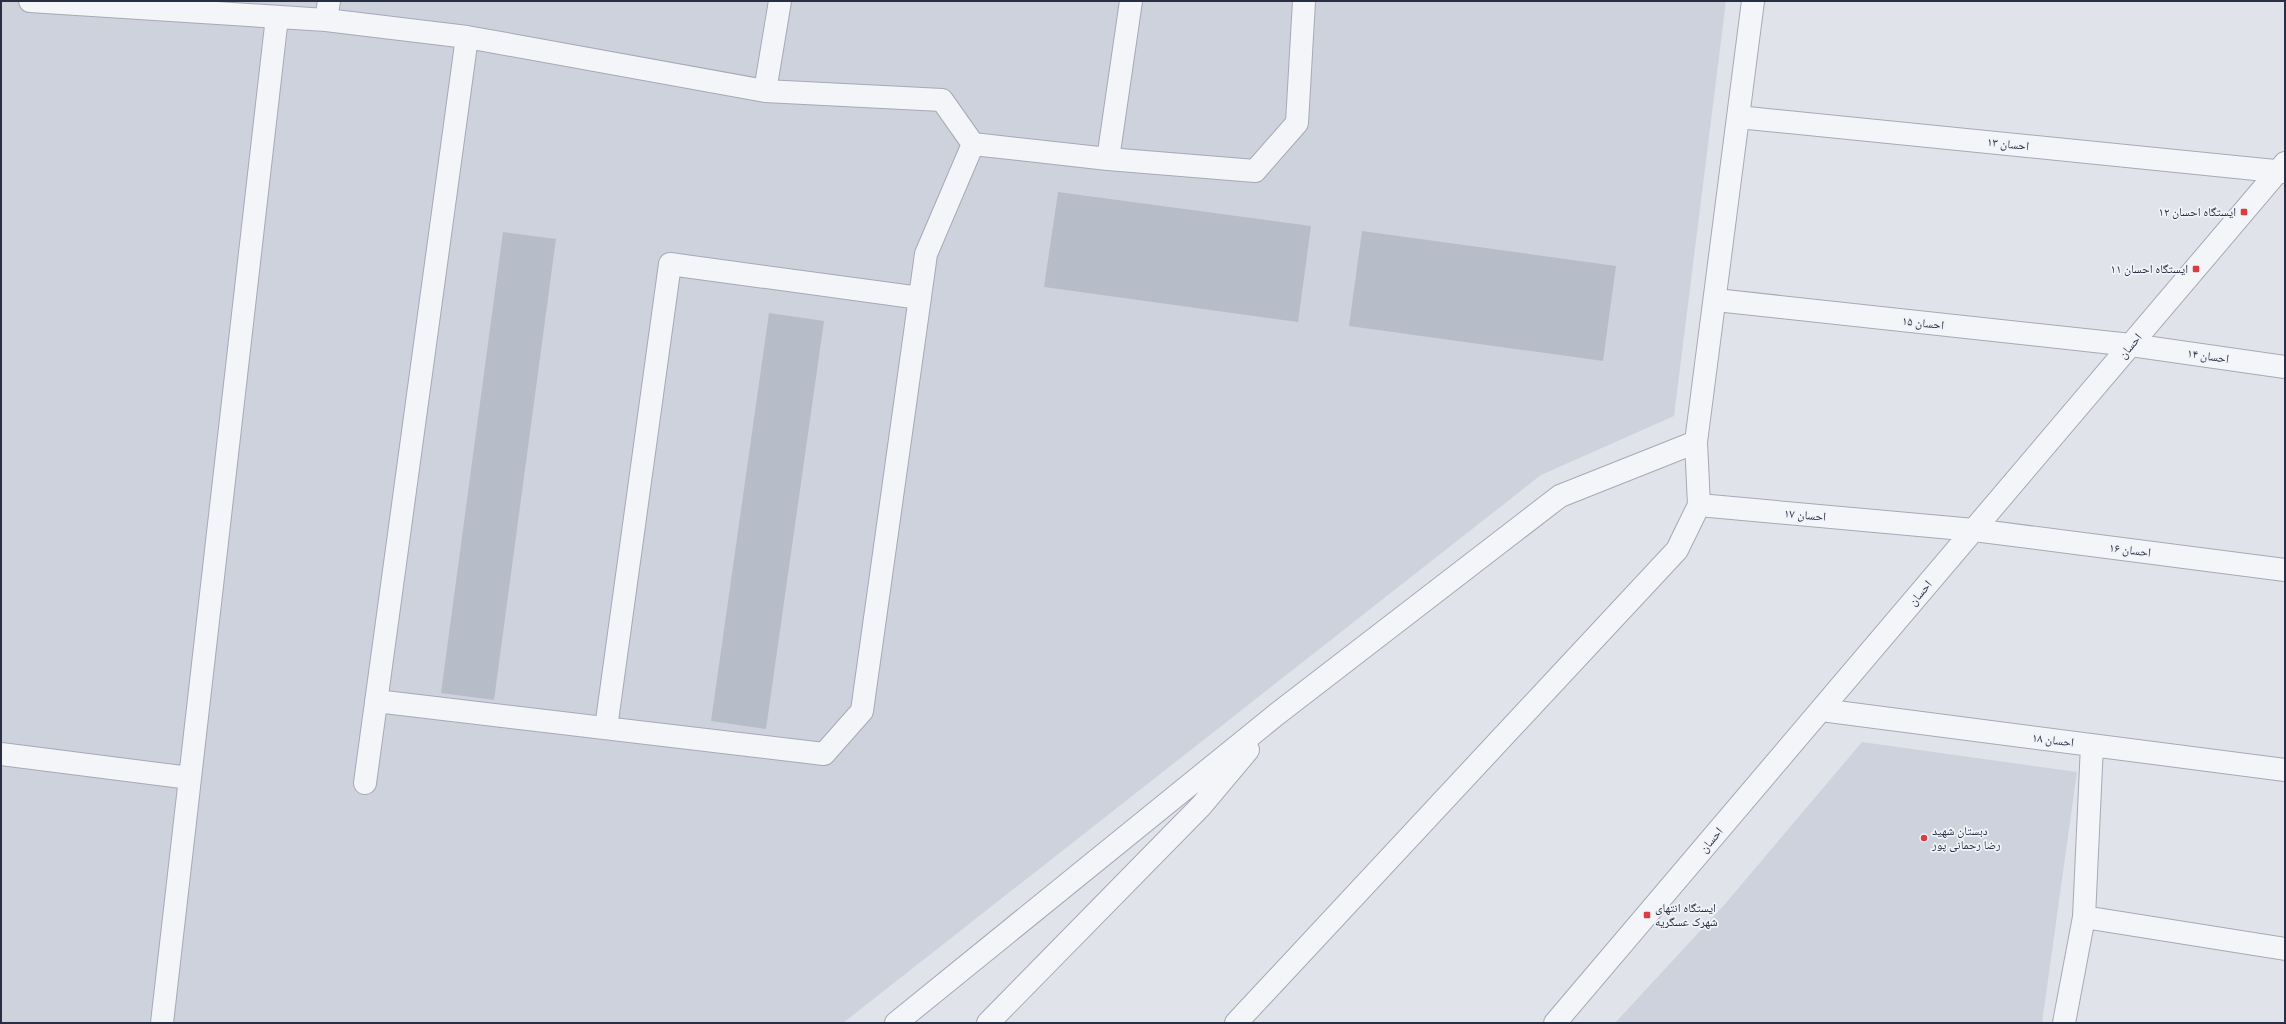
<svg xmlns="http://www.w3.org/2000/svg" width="2286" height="1024" font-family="'Archivo Narrow','Noto Naskh Arabic',sans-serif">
<rect width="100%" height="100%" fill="#e1e3eb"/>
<path fill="#ced2dd" d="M 1,1 L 1726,1 L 1674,416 L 1541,475 L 843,1023 L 1,1023 Z
M 1862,742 L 2077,772 L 2042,1023 L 1615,1023 L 1725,904 Z"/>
<path fill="#b7bcc9" d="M 1058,192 L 1311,226 L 1298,322 L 1044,287 Z
M 1362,231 L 1616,266 L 1603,361 L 1349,326 Z
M 503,232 L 556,239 L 494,700 L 441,693 Z
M 769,313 L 824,321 L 766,729 L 711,721 Z"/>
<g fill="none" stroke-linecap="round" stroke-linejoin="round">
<defs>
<path id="minor" d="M 30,1 L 326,20 L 467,37 L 765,91 L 942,100 L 973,144 L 1108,159 L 1255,171 L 1297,123 L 1304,1
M 326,20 L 329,1
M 765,91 L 780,1
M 1738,117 L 2285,172
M 1108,159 L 1131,1
M 1716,300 L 2131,345 L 2285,367
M 1696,442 L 1699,505 L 1974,530 L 2285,570
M 376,701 L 824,754 L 862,711 L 926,254 L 973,144
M 1821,710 L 2285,770
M 606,728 L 670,264 L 920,298
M 1,754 L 190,778
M 365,783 L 467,37
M 2084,917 L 2285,949
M 162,1023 L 277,17
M 896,1023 L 1277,714 L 1560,496 L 1696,442 L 1753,1
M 988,1023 L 1201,806 L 1248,750
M 1236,1023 L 1677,550 L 1699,505
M 1555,1023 L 2285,163
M 2064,1023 L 2084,917 L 2092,745"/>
</defs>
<use href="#minor" stroke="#a6a9b6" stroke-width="24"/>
<use href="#minor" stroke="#f4f5f8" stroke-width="22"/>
</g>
<g fill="#d93d42" stroke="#f1f3f8" stroke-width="1.5">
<rect x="2240" y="208" width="8" height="8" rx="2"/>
<rect x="2192" y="265" width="8" height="8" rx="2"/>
<circle cx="1924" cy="838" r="4"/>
<rect x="1643" y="911" width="8" height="8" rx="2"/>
</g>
<g text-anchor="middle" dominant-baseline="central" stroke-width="3.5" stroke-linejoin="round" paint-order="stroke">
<g font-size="12" fill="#282f44" stroke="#f1f3f8">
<text transform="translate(2008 144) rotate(6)">احسان ۱۳</text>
<text transform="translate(1923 323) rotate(6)">احسان ۱۵</text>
<text transform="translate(2130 346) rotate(-50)">احسان</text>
<text transform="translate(2208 356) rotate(8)">احسان ۱۴</text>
<text transform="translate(1805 515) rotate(5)">احسان ۱۷</text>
<text transform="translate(2130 550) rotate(7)">احسان ۱۶</text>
<text transform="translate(1920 593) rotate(-50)">احسان</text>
<text transform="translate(2053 740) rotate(7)">احسان ۱۸</text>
<text transform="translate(1711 840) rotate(-50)">احسان</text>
</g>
<g font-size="12" fill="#282f44" stroke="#f1f3f8" text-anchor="end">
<text x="2236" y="212">ایستگاه احسان ۱۲</text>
<text x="2188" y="269">ایستگاه احسان ۱۱</text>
<text x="1932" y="831" text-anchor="start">دبستان شهید<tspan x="1932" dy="14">رضا رحمانی پور</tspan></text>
<text x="1655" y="908" text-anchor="start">ایستگاه انتهای<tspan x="1655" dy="14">شهرک عسگریه</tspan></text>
</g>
</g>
<rect width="2286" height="1024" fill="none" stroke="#282f44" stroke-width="4"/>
</svg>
